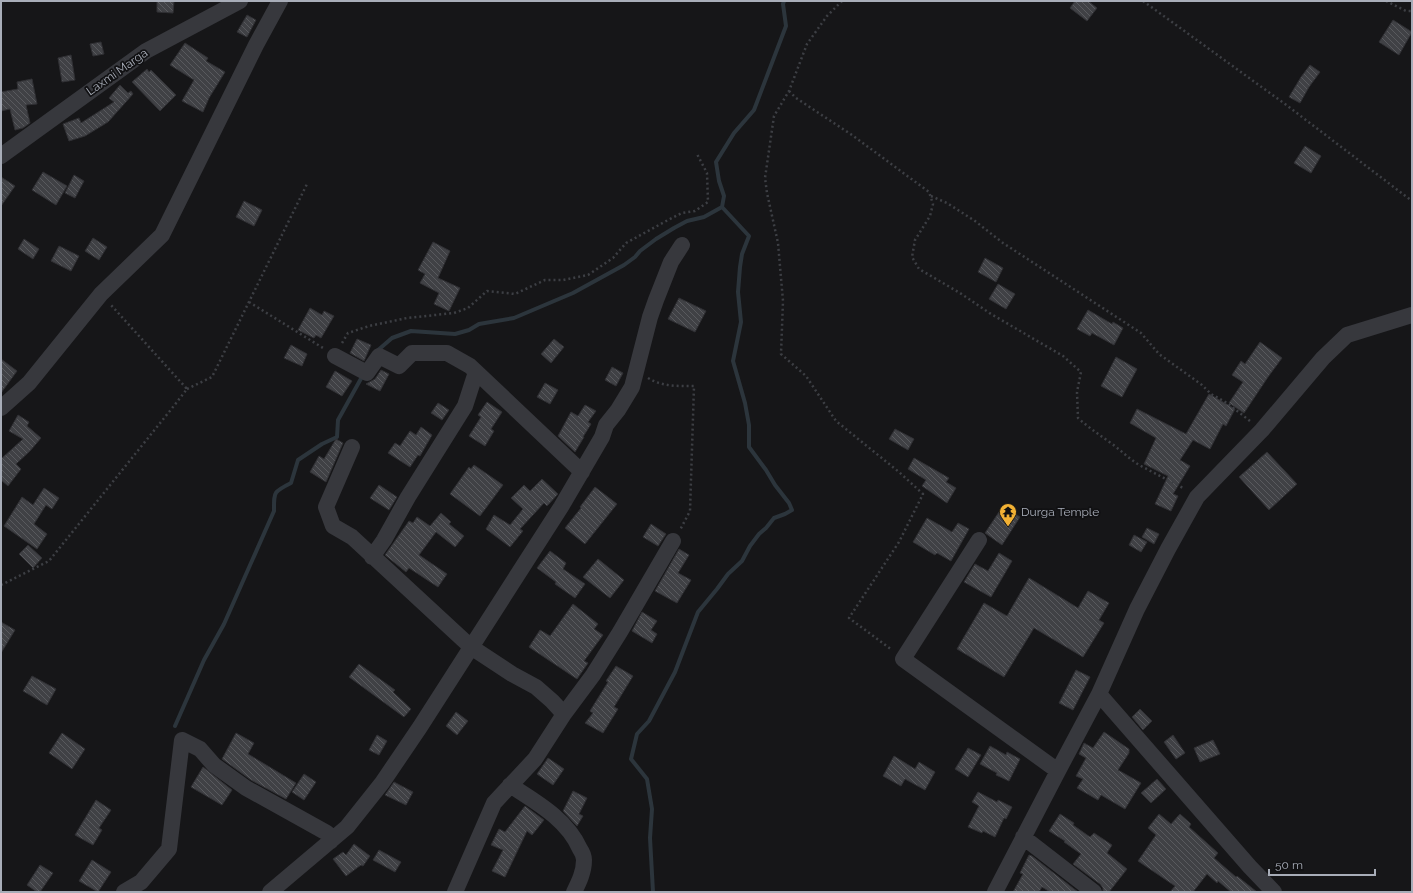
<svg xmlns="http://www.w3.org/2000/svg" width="1413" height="893" font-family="Raleway,sans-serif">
<defs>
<pattern id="building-back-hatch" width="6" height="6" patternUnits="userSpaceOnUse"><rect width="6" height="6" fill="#404145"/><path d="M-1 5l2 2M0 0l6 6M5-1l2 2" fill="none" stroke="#595a5e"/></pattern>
</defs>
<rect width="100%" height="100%" fill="#161618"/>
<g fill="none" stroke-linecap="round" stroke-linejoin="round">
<path stroke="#2c353c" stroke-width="4" d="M 377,351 L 392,338 L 411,331 L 455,334 L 469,330 L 479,324 L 514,318 L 573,293 L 624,265 L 635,257 L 640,251 L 656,239 L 674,228 L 687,221 L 704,217 L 722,207
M 175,726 L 204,660 L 224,624 L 274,511 C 274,492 273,492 291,483 L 298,460 L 322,444 L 337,437 L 338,420 L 363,375
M 653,892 L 650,838 L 652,809 L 647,779 L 631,759 L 637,734 L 649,721 L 675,672 L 698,612 L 717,589 L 728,574 L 742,561 L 750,546 L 759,534 L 766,528 L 774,518 L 785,514 L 792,510 L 789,503 L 775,485 L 766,470 L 749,447 L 749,425 L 745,403 L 733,361 L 741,322 L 738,292 L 740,267 L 742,254 L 749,236 L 722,207 L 724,196 L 719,181 L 716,162 L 734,133 L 754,110 L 786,26 L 783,4 L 784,1"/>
</g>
<path fill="url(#building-back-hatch)" stroke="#303034" d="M 157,1 L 174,1 L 173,13 L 157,12 Z
M 1075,1 L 1088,1 L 1097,8 L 1087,21 L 1070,8 Z
M 247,15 L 256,20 L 247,37 L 237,32 Z
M 1393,20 L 1412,32 L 1399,55 L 1379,42 Z
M 101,42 L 104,54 L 93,56 L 90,44 Z
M 185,43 L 208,58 L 206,61 L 225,72 L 209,98 L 203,112 L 182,101 L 194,80 L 170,65 Z
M 71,55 L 75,80 L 62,82 L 58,58 Z
M 1310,65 L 1320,72 L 1309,87 L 1300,103 L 1289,97 L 1301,77 Z
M 147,69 L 149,72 L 151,70 L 176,95 L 160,111 L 132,82 Z
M 32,79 L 37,104 L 26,105 L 30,123 L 23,128 L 15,130 L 10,109 L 1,111 L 1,92 L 18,89 L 17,82 Z
M 120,85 L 128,93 L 131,91 L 133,94 L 108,122 L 85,136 L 69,141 L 63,124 L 79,118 L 81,123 L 114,102 L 109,98 Z
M 1305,146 L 1321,156 L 1311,173 L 1294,163 Z
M 43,172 L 67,186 L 56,205 L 32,190 Z
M 74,175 L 84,181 L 75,198 L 65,193 Z
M 1,177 L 15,186 L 1,206 Z
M 244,201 L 262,210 L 254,226 L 236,217 Z
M 93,238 L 107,247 L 99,260 L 85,251 Z
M 24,239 L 39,249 L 33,259 L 18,249 Z
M 433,242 L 450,251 L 438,278 L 460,288 L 449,311 L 434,304 L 439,293 L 420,283 L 425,274 L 418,270 Z
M 59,246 L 79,256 L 71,271 L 51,261 Z
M 985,258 L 1003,268 L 996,282 L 978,272 Z
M 998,284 L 1015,294 L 1006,309 L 989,299 Z
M 679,298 L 706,311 L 695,332 L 668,319 Z
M 310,308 L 322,315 L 324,311 L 334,316 L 321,338 L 316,335 L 314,338 L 298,330 Z
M 1088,310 L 1112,324 L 1113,322 L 1123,328 L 1114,345 L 1092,333 L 1090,336 L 1077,329 Z
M 357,339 L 371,345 L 364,361 L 350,353 Z
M 554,339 L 564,347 L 551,363 L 541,354 Z
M 1260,342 L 1282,358 L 1268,377 L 1244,413 L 1229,403 L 1243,382 L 1232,375 L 1241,361 L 1245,364 Z
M 291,345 L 307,354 L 302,366 L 284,358 Z
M 1116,357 L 1137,369 L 1122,397 L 1101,386 Z
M 1,359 L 17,371 L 1,393 Z
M 612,367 L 623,373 L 616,386 L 605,380 Z
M 381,370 L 389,374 L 380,391 L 366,384 L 375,379 Z
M 335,371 L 352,381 L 342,396 L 326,387 Z
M 545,383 L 558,390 L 550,404 L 537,397 Z
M 1209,394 L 1235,409 L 1226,426 L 1223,424 L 1210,449 L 1193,440 L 1180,460 L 1190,466 L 1173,494 L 1178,496 L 1171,511 L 1155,504 L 1168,476 L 1144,464 L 1156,438 L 1130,423 L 1137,409 L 1186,434 Z
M 487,402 L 502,412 L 491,429 L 494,431 L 485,446 L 469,436 L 481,417 L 478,415 Z
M 438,403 L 449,410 L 442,420 L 431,413 Z
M 585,405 L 596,411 L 588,422 L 591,424 L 583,437 L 584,437 L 575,452 L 558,436 L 571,412 L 578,416 Z
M 18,415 L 29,422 L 27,426 L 41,438 L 30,451 L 16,464 L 21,469 L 8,486 L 1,480 L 1,459 L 23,439 L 9,431 Z
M 421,427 L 432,435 L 420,456 L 418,455 L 410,467 L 388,453 L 395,443 L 400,446 L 410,431 L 416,435 Z
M 895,429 L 914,439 L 908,450 L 889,439 Z
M 336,439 L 343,443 L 326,482 L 310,472 L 319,456 L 324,459 Z
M 1267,452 L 1297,484 L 1269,510 L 1239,477 Z
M 914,458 L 949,478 L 946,482 L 956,488 L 947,503 L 922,486 L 926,480 L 908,469 Z
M 474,465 L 503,485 L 480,516 L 450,494 L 469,467 L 471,469 Z
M 542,479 L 558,494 L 547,506 L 544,503 L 520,529 L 523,531 L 510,547 L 486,529 L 494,515 L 510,525 L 523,509 L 511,498 L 524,485 L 530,491 Z
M 379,485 L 397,497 L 389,510 L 370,498 Z
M 595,487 L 617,504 L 585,544 L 565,528 L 581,508 L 580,507 Z
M 44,488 L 59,498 L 52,509 L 46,505 L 34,524 L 47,534 L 37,549 L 4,526 L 22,497 L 33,505 Z
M 1003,506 L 1020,517 L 1002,545 L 985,533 Z
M 441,513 L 451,522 L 449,524 L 464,536 L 455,547 L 436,532 L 419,555 L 447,574 L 438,587 L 409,568 L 406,572 L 385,555 L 409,521 L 413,523 L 417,517 L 430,526 Z
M 927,518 L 952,532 L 958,523 L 969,529 L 951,561 L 937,553 L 935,555 L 913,542 Z
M 651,524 L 666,534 L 658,546 L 643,537 Z
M 1147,528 L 1159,534 L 1154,544 L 1142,537 Z
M 1134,535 L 1147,542 L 1141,552 L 1129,545 Z
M 28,545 L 42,558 L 33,568 L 19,554 Z
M 679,549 L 689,555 L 678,573 L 691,580 L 677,603 L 655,591 Z
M 550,551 L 566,563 L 563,569 L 585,584 L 575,598 L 555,584 L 556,582 L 537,568 Z
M 999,553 L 1012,561 L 991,597 L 964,582 L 975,564 L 988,571 Z
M 598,559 L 624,580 L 610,598 L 583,577 Z
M 1029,578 L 1078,608 L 1088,591 L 1109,603 L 1099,620 L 1104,623 L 1083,657 L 1034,628 L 1004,677 L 957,649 L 984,603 L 1007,616 Z
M 573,604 L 598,624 L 594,629 L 603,635 L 584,661 L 588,663 L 577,679 L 529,647 L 540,630 L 550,636 Z
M 642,612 L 657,621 L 651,630 L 657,634 L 652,643 L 632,631 Z
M 1,622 L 15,630 L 1,653 Z
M 359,664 L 395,690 L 393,692 L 411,709 L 404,717 L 349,677 Z
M 616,666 L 633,676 L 614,707 L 618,709 L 603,733 L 585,723 L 593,713 L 590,711 L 608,682 L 606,681 Z
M 1076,670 L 1090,677 L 1073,710 L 1059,703 Z
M 32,676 L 56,689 L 47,705 L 23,691 Z
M 1140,709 L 1152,721 L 1143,730 L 1132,717 Z
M 456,712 L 468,721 L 457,735 L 446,726 Z
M 1104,732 L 1129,749 L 1129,753 L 1118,770 L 1141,783 L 1125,809 L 1101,795 L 1098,800 L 1077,788 L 1083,779 L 1076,776 L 1086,758 L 1079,754 L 1084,743 L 1093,748 Z
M 62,733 L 85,749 L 72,769 L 49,753 Z
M 236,733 L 254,743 L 248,754 L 296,783 L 286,799 L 251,780 L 222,759 Z
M 377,735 L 387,741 L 379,755 L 369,750 Z
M 1173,735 L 1185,753 L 1176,759 L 1164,742 Z
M 1213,740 L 1220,754 L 1200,762 L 1194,748 Z
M 990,746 L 1006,755 L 1007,752 L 1020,759 L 1009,781 L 996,775 L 997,773 L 980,764 Z
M 968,748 L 981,755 L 968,777 L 955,769 Z
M 894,756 L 915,769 L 919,762 L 935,772 L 925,790 L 905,779 L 901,786 L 883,776 Z
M 548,758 L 564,769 L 553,785 L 537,774 Z
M 203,767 L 232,790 L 222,805 L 191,787 Z
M 304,774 L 316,782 L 304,800 L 292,792 Z
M 1157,779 L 1166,789 L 1151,803 L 1141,793 Z
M 394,782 L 413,792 L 406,805 L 385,795 Z
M 573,791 L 587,798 L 579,814 L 583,816 L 577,826 L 563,811 Z
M 978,792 L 997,802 L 998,800 L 1012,807 L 1006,819 L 1004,818 L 995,837 L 983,831 L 982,833 L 968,827 L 979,806 L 972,802 Z
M 96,800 L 111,810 L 99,828 L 102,830 L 93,845 L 75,835 Z
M 525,806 L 544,820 L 532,835 L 527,831 L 505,877 L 492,871 L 503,850 L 491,845 L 499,829 L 505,832 Z
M 1060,814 L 1074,823 L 1073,825 L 1090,837 L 1094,833 L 1112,845 L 1107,853 L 1127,869 L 1109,892 L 1103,892 L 1103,888 L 1100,884 L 1073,864 L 1081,854 L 1064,842 L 1065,841 L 1049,831 Z
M 1159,814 L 1171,824 L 1180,814 L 1191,824 L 1189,827 L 1218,853 L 1214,858 L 1236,877 L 1237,876 L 1257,892 L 1231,892 L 1218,881 L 1217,883 L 1207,874 L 1193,892 L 1170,892 L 1175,886 L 1138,861 L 1156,835 L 1148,828 Z
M 354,844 L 370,856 L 363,866 L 361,865 L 346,876 L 333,859 L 343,852 L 346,855 Z
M 379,850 L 401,862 L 395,872 L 373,860 Z
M 1029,855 L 1032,856 L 1078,892 L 1050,892 L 1042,887 L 1039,892 L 1013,892 L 1023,874 L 1020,873 Z
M 92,860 L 111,872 L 98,892 L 79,881 Z
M 40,865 L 53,873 L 40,892 L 37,892 L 27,885 Z"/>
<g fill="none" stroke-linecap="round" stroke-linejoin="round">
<path stroke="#3d3f44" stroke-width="2.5" stroke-dasharray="2 3" stroke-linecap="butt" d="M 842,1 L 827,16 L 807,44 L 789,91 L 774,116 L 765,178 L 767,193 L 778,243 L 783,301 L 781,354 L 806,376 L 836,421 L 899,472 L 923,494 L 899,542 L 849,618 L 892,650
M 1143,1 L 1285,104 L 1412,201
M 1386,1 L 1406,11 L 1412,11
M 789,91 L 796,98 L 852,135 L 929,192 L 933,204 L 930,216 L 915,240 L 912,257 L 919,269 L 960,293 L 991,314 L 1063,356 L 1081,372 L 1077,392 L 1078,418 C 1089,428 1100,435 1112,444 C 1122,451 1130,460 1141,466 C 1156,474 1170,481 1185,489
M 931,196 L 947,203 L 975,221 L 1003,243 L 1141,333 L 1159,354 L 1202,385 L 1211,394 L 1227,403 L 1250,421
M 249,302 L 323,348
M 342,343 L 348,333 L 369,326 L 407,318 L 454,313 L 468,308 L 487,291 L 515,294 L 545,280 L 563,280 L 588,275 L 613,258 L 626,243 L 668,220 L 682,213 L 695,211 L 708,202 L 707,173 L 697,154
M 648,378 C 663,387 678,386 694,386 L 690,511 L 680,530
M 187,389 L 212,377 L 308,182
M 1,585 L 49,561 L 173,407 L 187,389 L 111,305"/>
<path stroke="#37383d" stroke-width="16" d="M 1,156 L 146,51 L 240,1
M 335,356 L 367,373 L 379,356 L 399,366 L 412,353 L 447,353 L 470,366 L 582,472
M 1,408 L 29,383 L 101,294 L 162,235 L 256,45 L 280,1
M 352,447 L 326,507 L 333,526 L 352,537 L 471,647 L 512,674 L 536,687 L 552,701 L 564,714
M 979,540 L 903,659 L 1058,771
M 372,557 L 384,540 L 408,497 L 465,406 L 476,372
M 1099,694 L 1250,867 L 1274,892
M 510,785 C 536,802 567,819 580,849 C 582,852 584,856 584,860 C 584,872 579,882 574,892
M 1023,837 L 1094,892
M 124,892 L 141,882 L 169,849 L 182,740 L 200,749 L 214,765 L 246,788 L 327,833 L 331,841
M 270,892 L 347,827 L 382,783 L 420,727 L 561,507 L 602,437 L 606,425 L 618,410 L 632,387 L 650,317 L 656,300 L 671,262 L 682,245
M 455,892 L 494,803 L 535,759 L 564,714 L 593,675 L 620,632 L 673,541
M 995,892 L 1058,771 L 1099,694 L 1137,609 L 1168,549 L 1197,497 L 1262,430 L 1323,358 L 1347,335 L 1412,315"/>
</g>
<defs>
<symbol id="temple-pin" viewBox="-11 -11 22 30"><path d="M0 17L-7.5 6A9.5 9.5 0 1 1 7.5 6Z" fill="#f2b134" stroke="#111113"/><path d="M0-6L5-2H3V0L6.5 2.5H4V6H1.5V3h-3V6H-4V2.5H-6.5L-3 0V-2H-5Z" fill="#111"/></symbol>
</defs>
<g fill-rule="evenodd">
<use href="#temple-pin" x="998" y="502" width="20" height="27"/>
</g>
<g text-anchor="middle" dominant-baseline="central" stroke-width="3.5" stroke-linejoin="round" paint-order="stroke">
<g font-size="12" fill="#a8adb8" stroke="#111113">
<text transform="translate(117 72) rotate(-35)">Laxmi Marga</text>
</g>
<g font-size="12" fill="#a8adb8" stroke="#111113" text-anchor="start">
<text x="1021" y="512">Durga Temple</text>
</g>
</g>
<rect width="1413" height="893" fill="none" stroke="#a8adb8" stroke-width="4"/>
<path d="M1269 869v6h106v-6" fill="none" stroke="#a8adb8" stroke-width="2"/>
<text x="1275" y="869" font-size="12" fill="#a8adb8" stroke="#111113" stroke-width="3" paint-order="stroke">50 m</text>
</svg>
